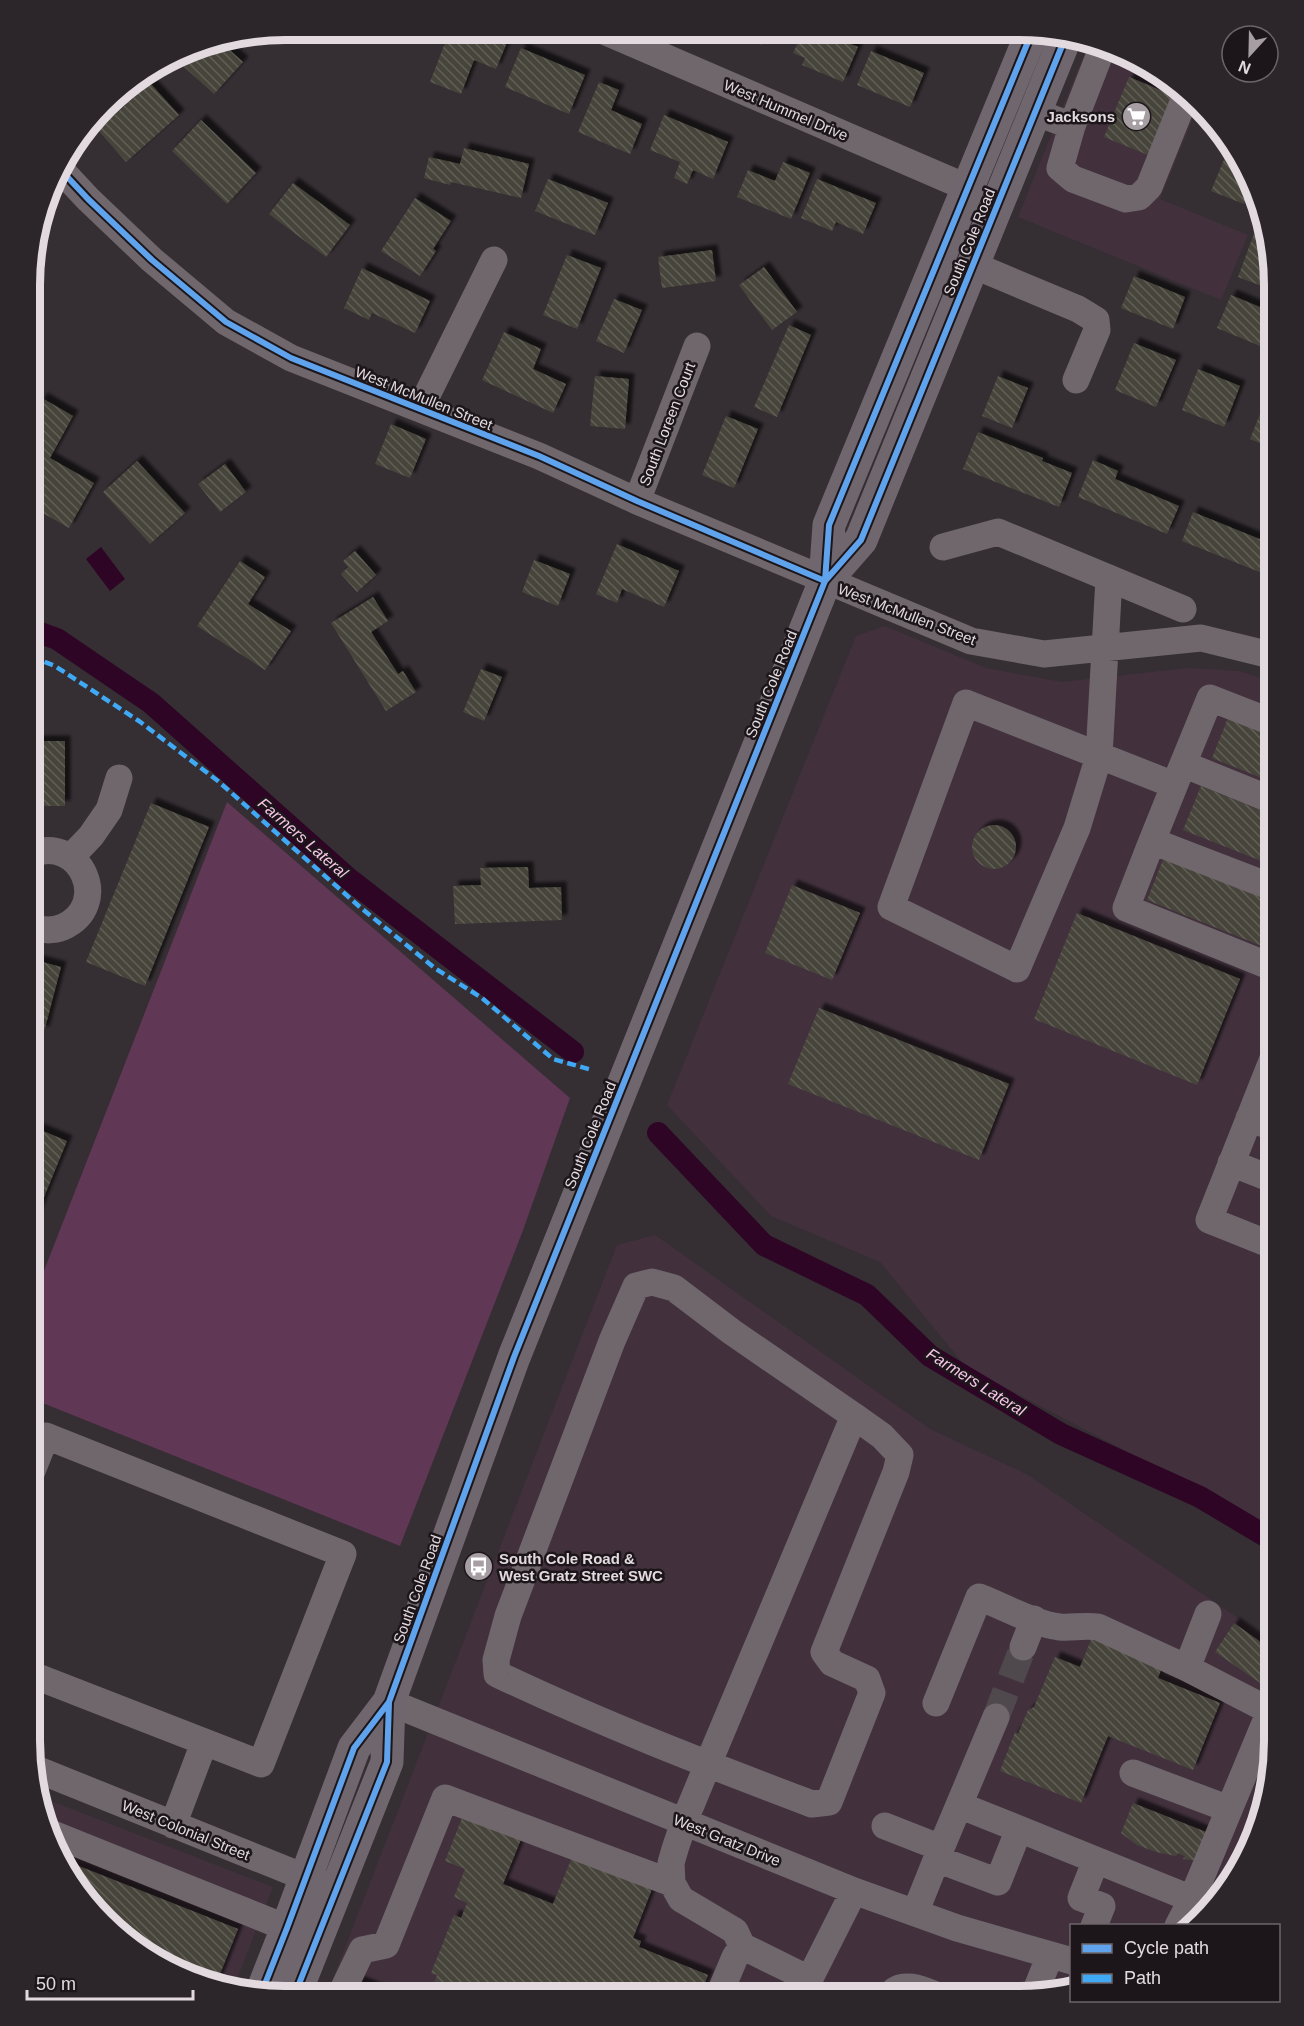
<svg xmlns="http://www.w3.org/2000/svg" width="1304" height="2026" font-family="Helvetica,sans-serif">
<defs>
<pattern id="building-back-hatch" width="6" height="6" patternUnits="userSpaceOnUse" patternTransform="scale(1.5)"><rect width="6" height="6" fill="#47453b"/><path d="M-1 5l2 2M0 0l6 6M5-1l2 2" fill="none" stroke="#615f57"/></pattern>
<filter id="shadow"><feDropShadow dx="5.5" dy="-5.5" stdDeviation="1.5" flood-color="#0009"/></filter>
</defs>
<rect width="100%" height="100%" fill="#352e33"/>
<path fill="#42313d" d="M 1089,42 L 1116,49 L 1174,83 L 1198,106 L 1160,199 L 1248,235 L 1221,300 L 1018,217 Z
M 885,626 L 986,668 L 1062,682 L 1188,668 L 1239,671 L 1274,682 L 1274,1529 L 966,1367 L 880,1262 L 771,1216 L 667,1105 L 856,636 Z
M 655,1235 L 930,1429 L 1028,1475 L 1273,1642 L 1273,1758 L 1260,1823 L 1231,1883 L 1193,1925 L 1072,1926 L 1071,1986 L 1019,1996 L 327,1994 L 617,1245 Z
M 41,1797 L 273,1887 L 233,1989 L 188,1977 L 130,1943 L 83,1896 L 50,1839 Z"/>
<path fill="#603755" d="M 227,802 L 570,1098 L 522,1233 L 400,1546 L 30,1398 L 31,1304 Z"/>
<path fill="#2e0525" d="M 101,547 L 125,579 L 110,591 L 86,559 Z"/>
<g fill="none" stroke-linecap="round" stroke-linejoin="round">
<path stroke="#2e0525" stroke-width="22" d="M 32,630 L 57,639 L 151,703 L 349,879 L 573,1052
M 658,1133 L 764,1245 L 867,1295 L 930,1356 L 1061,1434 L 1200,1497 L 1274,1541"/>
</g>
<path fill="url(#building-back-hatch)" filter="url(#shadow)" d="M 394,30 L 423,30 L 419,40 Z
M 450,30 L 485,31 L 508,40 L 496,69 L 474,60 L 461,94 L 430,82 Z
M 728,31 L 766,31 L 761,45 Z
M 770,31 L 791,31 L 788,39 Z
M 803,32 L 820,32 L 858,47 L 843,82 L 802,65 L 805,58 L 793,53 Z
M 222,43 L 243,62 L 214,94 L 174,58 L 188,49 Z
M 521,48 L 585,75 L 569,114 L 505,87 Z
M 871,51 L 924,73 L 910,107 L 857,85 Z
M 1129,77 L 1172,95 L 1148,155 L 1104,137 Z
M 599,82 L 619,90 L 611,110 L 642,124 L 630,154 L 578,132 Z
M 150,83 L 179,115 L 126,162 L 98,130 Z
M 664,115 L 728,142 L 713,179 L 693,170 L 687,184 L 674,178 L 680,162 L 650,150 Z
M 201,120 L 256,173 L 227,204 L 172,151 Z
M 1230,145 L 1252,183 L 1244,204 L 1211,191 Z
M 464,148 L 529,164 L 521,198 L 451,182 L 450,185 L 424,178 L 429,157 L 460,164 Z
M 783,162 L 810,173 L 791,219 L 737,197 L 748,170 L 775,181 Z
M 548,179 L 608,203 L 595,235 L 535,211 Z
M 817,179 L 876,203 L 863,234 L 836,222 L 832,231 L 801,218 Z
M 293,183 L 350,225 L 326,257 L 269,214 Z
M 415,198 L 451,221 L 433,249 L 436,251 L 420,276 L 381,251 Z
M 1256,228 L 1263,230 L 1274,285 L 1274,308 L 1266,305 L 1272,290 L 1238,277 Z
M 712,250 L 716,281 L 662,288 L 658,257 Z
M 567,255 L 601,268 L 577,329 L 543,315 Z
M 764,267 L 797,312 L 772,330 L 739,285 Z
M 362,268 L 430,301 L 415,333 L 372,313 L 369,320 L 344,308 Z
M 1134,276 L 1185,297 L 1173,329 L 1121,308 Z
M 1231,295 L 1274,313 L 1274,339 L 1265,335 L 1260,346 L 1217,328 Z
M 614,299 L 642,310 L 624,353 L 596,341 Z
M 789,325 L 811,335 L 777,417 L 754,407 Z
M 504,332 L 541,349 L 533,369 L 566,384 L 553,413 L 482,380 Z
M 1134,343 L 1176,360 L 1156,407 L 1115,390 Z
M 1198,369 L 1240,386 L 1224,427 L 1182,410 Z
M 595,376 L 629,379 L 625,429 L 590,426 Z
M 998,376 L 1028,388 L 1012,428 L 982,416 Z
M 1270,389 L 1274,391 L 1274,449 L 1250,439 Z
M 42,398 L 73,416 L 50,458 L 94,483 L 69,528 L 32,507 L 32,416 Z
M 726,416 L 758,429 L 734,488 L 702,475 Z
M 391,424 L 426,439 L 410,478 L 375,464 Z
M 978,432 L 1043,458 L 1042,461 L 1072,473 L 1059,507 L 963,469 Z
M 1093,460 L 1118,471 L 1115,479 L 1179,506 L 1167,534 L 1078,497 Z
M 137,461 L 185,513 L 150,544 L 103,492 Z
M 225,464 L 246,492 L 220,512 L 198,484 Z
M 1193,512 L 1274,545 L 1274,572 L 1272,577 L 1182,541 Z
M 617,544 L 679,571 L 664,607 L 622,589 L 617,603 L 596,594 Z
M 355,551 L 376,575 L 357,592 L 341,574 L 348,567 L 343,561 Z
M 534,560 L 570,574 L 558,606 L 522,592 Z
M 240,561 L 265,577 L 248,604 L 291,631 L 265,670 L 197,626 Z
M 373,597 L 388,621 L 371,632 L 398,674 L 403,671 L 416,692 L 386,711 L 331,623 Z
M 481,669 L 502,677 L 484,721 L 463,712 Z
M 1230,713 L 1274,731 L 1274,783 L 1212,758 Z
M 31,741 L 65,741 L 65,806 L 31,806 Z
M 1201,786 L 1274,816 L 1274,866 L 1183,830 Z
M 151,803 L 209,827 L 145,986 L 86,962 Z
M972 847a22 22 0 1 1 44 0a22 22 0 1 1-44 0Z
M 1165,855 L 1274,899 L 1274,951 L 1147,900 Z
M 528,867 L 529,888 L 561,887 L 562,920 L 455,924 L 453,886 L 481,885 L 480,868 Z
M 792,885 L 860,913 L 832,980 L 765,953 Z
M 1077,913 L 1240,979 L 1197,1085 L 1034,1019 Z
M 31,959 L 61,967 L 44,1032 L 31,1029 Z
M 819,1008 L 1009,1084 L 979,1160 L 788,1084 Z
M 31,1126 L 67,1141 L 31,1229 Z
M 1234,1623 L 1273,1651 L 1273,1685 L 1269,1689 L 1215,1652 Z
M 1093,1635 L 1163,1664 L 1158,1678 L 1220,1703 L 1193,1770 L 1108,1736 L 1081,1803 L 1000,1771 L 1015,1732 L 1018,1734 L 1028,1710 L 1034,1707 L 1055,1657 L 1080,1667 Z
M 1133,1803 L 1211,1834 L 1200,1861 L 1183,1859 L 1185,1856 L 1178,1853 L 1176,1856 L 1156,1852 L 1137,1845 L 1121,1833 Z
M 464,1813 L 522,1837 L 503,1884 L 553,1904 L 572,1857 L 652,1889 L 633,1938 L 641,1941 L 639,1947 L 708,1975 L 700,1995 L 430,1994 L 437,1975 L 431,1973 L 454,1915 L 461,1918 L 467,1903 L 454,1897 L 465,1869 L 445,1861 Z
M 61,1859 L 238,1929 L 216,1984 L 188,1977 L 130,1943 L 83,1896 Z
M 358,1981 L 390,1994 L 352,1994 Z"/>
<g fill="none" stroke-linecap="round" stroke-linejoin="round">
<path stroke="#4f484d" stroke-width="27" stroke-dasharray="27 14" stroke-linecap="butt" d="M 996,1717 L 1023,1647"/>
<path stroke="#6f676c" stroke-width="27" d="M 604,31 L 968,188
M 1035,112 L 1072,126 L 1103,46
M 1072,126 L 1060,168 L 1073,179 L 1126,199 L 1139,197 L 1149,187 L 1186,95
M 59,168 L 88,199 L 152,260 L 226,322 L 291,358 L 539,456 L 637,501 L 971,641 L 1044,654 L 1201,638 L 1274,656
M 973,265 L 1078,309 L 1096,320 L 1097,330 L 1076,380
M 420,409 L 494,260
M 637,501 L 697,346
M 943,547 L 998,532 L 1183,609
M 1109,578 L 1099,756 L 1077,828 L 1017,969 L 891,907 L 966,703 L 1174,785
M 1183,764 L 1210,698 L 1274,723
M 1152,841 L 1126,908 L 1274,968
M 71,857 L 91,836 L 109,810 L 119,778
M 1274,888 L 1152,841 L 1183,764 L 1274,801
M 31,926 C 41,931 53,931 63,927 C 112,905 81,834 31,854
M 1249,1118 L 1274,1128
M 1231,1163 L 1274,1180
M 1274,1246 L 1209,1220 L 1274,1056
M 1023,1647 L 1034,1619
M 1187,1668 L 1208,1614
M 30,1674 L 261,1764 L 343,1554 L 46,1436 L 30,1476
M 389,1702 L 854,1891 L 957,1928 L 1072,1961
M 936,1703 L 979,1597 C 1003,1606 1034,1624 1060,1627 C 1072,1628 1085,1625 1098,1627 L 1187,1668 L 1270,1711 L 1192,1899 L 1178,1926
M 36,1769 L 324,1885
M 1133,1773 L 1229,1809
M 173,1825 L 204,1743
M 885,1826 L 941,1848 L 915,1913
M 1019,1829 L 1192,1899
M 48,1832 L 287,1928
M 941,1848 L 996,1717
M 937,1859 L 998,1882 L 1019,1829 L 959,1805
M 1094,1926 L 1102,1906 L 1081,1898 L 1096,1860
M 742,1946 L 735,1931 L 681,1899 L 672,1883 L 671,1863 L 675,1849 L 684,1822 L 708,1764 L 854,1416 L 732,1332 L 674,1288 L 652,1282 L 636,1286 L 612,1341 L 508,1616 L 496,1660 L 497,1674 C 600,1723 706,1764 812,1804 L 829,1802 L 872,1693 L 867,1679 L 832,1663 L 824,1652 L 896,1472 L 900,1455 L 882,1436 L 854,1416
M 1035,1993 L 1050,1955
M 341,1994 L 362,1950 L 386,1945 L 445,1798 L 672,1883
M 802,1994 L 854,1891
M 719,1995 L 735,1957 L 742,1946 L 809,1979
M 890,1996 C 900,1979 924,1990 938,1996"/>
<path stroke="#70666e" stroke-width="33" d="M 825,581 L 861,540 L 1066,36
M 261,1994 L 287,1928 L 354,1748 L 389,1702
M 295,1994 L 387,1762 L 389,1702 L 514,1357 L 825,581 L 829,525 L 1032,32"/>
<path stroke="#3fa9f5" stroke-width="4.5" stroke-dasharray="9 4.5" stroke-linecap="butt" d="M 32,657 L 55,666 L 139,721 L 218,781 L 361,908 L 436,969 L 482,998 L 553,1059 L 592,1070"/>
<defs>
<path id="cycleway" d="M 59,168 L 88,199 L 152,260 L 226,322 L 291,358 L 539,456 L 637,501 L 825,581
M 825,581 L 861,540 L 1066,36
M 261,1994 L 287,1928 L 354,1748 L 389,1702
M 295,1994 L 387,1762 L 389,1702 L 514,1357 L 825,581 L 829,525 L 1032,32"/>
</defs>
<use href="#cycleway" stroke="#1c161a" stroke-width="10"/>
<use href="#cycleway" stroke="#60a3ed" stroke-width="6"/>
</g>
<defs>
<symbol id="supermarket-disc" viewBox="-11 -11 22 22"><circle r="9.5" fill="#a69ea3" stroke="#1c161a"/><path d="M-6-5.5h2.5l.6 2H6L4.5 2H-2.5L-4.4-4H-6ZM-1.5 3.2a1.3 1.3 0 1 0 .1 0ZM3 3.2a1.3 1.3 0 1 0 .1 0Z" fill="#fff"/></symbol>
<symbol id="bus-disc" viewBox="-11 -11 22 22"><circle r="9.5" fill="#a69ea3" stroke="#1c161a"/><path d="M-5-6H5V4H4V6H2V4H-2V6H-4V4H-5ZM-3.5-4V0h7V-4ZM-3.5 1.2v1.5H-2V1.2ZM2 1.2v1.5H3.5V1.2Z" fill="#fff"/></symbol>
</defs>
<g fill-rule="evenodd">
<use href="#supermarket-disc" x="1120" y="100" width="33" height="33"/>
<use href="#bus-disc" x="462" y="1550" width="33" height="33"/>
</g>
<g text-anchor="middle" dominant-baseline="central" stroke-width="5" stroke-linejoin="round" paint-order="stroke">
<g font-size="15" fill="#e3dae0" stroke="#1c161a">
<text transform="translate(786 110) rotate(23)">West Hummel Drive</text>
<text transform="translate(969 242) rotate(-68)">South Cole Road</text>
<text transform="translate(424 398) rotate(22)">West McMullen Street</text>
<text transform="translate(667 424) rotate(-69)">South Loreen Court</text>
<text transform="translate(907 614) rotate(21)">West McMullen Street</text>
<text transform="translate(771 684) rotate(-68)">South Cole Road</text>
<text transform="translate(590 1135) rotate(-68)">South Cole Road</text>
<text transform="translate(417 1589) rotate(-70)">South Cole Road</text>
<text transform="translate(186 1830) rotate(22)">West Colonial Street</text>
<text transform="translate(727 1840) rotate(22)">West Gratz Drive</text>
</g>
<g font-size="15" font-weight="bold" fill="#e3dae0" stroke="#1c161a" text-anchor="end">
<text x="1115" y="116">Jacksons</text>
<text x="499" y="1558" text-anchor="start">South Cole Road &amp;<tspan x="499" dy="17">West Gratz Street SWC</tspan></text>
</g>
<g font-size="16" font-style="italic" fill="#f8c7e9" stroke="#1c161a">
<text transform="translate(303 838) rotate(41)">Farmers Lateral</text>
<text transform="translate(976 1382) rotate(32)">Farmers Lateral</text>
</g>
</g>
<path d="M0 0H1304V2026H0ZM285 40H1019A245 245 0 0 1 1264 285V1741A245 245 0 0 1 1019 1986H285A245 245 0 0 1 40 1741V285A245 245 0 0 1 285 40Z" fill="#2c262a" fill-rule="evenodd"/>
<path fill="none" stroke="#e3dae0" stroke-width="8" d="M285 40H1019A245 245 0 0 1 1264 285V1741A245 245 0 0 1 1019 1986H285A245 245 0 0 1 40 1741V285A245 245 0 0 1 285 40Z"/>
<rect x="1070" y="1924" width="210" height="78" fill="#1c161a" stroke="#6c6469" stroke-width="1.5"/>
<rect x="1082" y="1944" width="30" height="9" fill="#60a3ed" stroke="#6c6469" stroke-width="1.5"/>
<text x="1124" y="1954" font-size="18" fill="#e3dae0">Cycle path</text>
<rect x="1082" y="1974" width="30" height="9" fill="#3fa9f5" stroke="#6c6469" stroke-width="1.5"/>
<text x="1124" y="1984" font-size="18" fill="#e3dae0">Path</text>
<g transform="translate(1250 54) rotate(202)"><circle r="28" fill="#1c161a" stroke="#6c6469" stroke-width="1.5"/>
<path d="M0-4.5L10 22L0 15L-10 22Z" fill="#a69ea3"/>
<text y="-9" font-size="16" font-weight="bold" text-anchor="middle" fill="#e3dae0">N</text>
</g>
<path d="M27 1990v9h166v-9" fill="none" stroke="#e3dae0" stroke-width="3"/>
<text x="36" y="1990" font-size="18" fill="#e3dae0" stroke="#1c161a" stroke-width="4.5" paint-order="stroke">50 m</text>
</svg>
